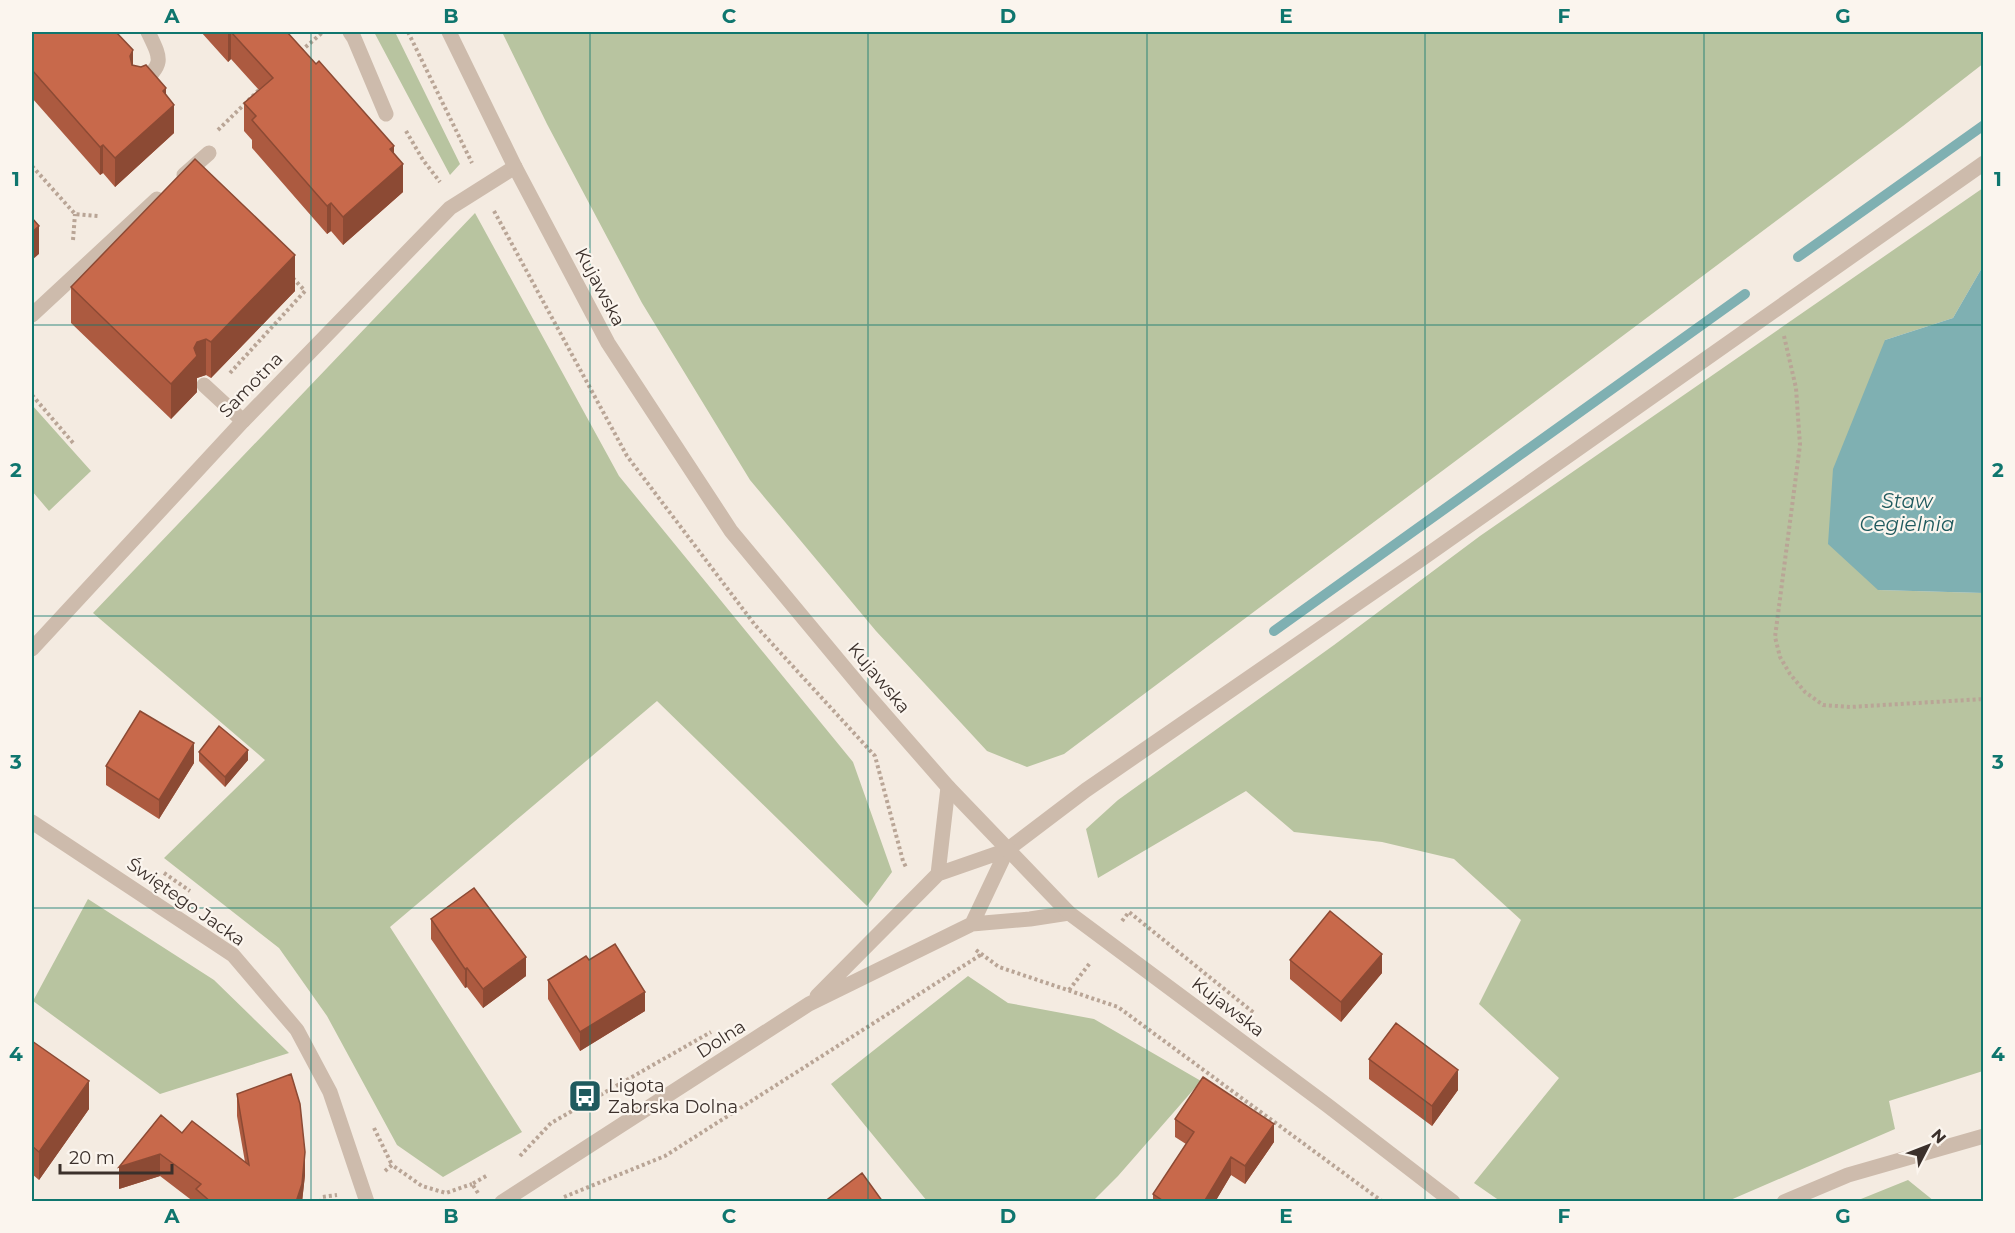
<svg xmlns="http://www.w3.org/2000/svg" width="2015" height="1233" font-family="Montserrat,sans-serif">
<rect width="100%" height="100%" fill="#f4ebe1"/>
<path fill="#b8c4a0" d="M 374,32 L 395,32 L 460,164 L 450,175 Z
M 502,32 L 1983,32 L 1984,63 L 1903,126 L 1064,754 L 1027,767 L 987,751 L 876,631 L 750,480 L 642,303 L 547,124 Z
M 1983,188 L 1983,266 L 1953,318 L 1885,340 L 1878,590 L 1983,593 L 1983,1071 L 1889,1101 L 1895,1129 L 1728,1201 L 1500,1201 L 1474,1183 L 1559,1078 L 1479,1004 L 1521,920 L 1454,859 L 1382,842 L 1294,832 L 1246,791 L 1098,878 L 1086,829 L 1118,800 L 1334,645 L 1480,536 Z
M 475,213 L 619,476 L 853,762 L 892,872 L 867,906 L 657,701 L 390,927 L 522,1132 L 443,1177 L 397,1145 L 327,1016 L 279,948 L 164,858 L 265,760 L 93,613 Z
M 32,405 L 91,471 L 49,511 L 32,491 Z
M 88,899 L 214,980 L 289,1053 L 160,1094 L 33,1001 Z
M 968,976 L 1008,1003 L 1094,1019 L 1201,1081 L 1118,1176 L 1092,1202 L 927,1201 L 831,1084 Z
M 1908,1180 L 1934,1201 L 1856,1201 Z"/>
<path fill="#7fb0b2" d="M 1983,266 L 1983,593 L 1878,590 L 1828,544 L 1833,469 L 1885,340 L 1953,318 Z"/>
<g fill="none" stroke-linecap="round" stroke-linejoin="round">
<path stroke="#7fb0b2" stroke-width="10" d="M 1798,257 L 1984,125
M 1274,631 L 1745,294"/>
<path stroke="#b9a596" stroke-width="4" stroke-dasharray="3 3" stroke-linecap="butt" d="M 408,32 L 472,163
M 301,51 L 323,32
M 218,130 L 262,87
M 406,131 L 423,160 L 440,182
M 32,166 L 75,214 L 98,216
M 494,211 L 627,456 L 755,625 L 875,756 L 903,861 L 906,867
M 73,240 L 75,214
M 1784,336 L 1796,388 L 1800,445 L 1775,637 L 1780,657 L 1790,674 L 1805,692 L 1823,705 L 1850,707 L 1984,699
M 230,373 L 305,291 L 292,277
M 32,395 L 74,444
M 164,873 L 190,891
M 1122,921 L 1129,912 L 1254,1013
M 976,950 L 999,967 L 1118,1007 L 1383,1202
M 1069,990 L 1090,963
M 374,1128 L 392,1165
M 520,1156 L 551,1123 L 711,1032
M 385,1171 L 392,1165 L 422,1186 L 446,1193 L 472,1184
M 478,1193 L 472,1184 L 488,1175
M 564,1197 L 665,1156 L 982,954
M 321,1202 L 322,1197 L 337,1195"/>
<path stroke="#cdbbac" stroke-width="15" d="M 350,32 L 354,38 L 386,114
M 139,86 C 164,63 162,61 148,32
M 184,175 L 209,153
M 32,315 L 157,199
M 204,385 L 243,421
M 1007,850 L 1086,790 L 1420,560 L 1984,163
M 1784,1202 L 1848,1175 L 1984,1136"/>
<path stroke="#cdbbac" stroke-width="15" d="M 32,649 L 243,421 L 450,208 L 515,167
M 32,822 L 233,955 L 297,1030 L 330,1092 L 367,1202
M 938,874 L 1007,850
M 972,924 L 1007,850
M 817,996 L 938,874 L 948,787
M 502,1202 L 809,1004 L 972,924 L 1030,919 L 1069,913"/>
<path stroke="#cdbbac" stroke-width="15" d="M 449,32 L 515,167 L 608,343 L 731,531 L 864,691 L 948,787 L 1069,913 L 1327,1105 L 1453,1202"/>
</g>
<path fill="#ac5a40" d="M 32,32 L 133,65 L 166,95 L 174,133 L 115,187 L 103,173 L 100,175 L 32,98 Z
M 201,32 L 290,32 L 288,33 L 394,153 L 403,192 L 343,245 L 331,231 L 327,234 L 252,148 L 252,140 L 244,131 L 244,103 L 259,90 L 231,59 L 228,62 Z
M 71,287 L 295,291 L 211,378 L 206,375 L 197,378 L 197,392 L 171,419 L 71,323 Z
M 199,752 L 248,760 L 225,787 L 199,761 Z
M 194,763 L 159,819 L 106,785 L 106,766 Z
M 431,919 L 526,976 L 483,1008 L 467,987 L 465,988 L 431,939 Z
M 589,960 L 645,1011 L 580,1051 L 548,999 L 548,980 Z
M 1290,960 L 1382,973 L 1341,1022 L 1290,979 Z
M 32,1041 L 89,1109 L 39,1180 L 32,1174 Z
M 1369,1059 L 1458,1090 L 1432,1126 L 1369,1079 Z
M 237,1094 L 305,1175 L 302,1202 L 194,1202 L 160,1176 L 119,1189 L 182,1133 L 245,1162 L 237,1116 Z
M 1175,1119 L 1274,1142 L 1245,1184 L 1231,1175 L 1215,1202 L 1153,1202 L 1153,1194 L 1186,1144 L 1175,1137 Z"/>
<path fill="#8c4a34" d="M 231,32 L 231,59 L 228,62 L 228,33 Z
M 133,50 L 133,78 L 130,56 Z
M 166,88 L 166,112 L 174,105 L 174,133 L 115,187 L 115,158 L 163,91 Z
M 103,145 L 103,173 L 100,175 L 100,147 Z
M 394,146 L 394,171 L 403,164 L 403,192 L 343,245 L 343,217 L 390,149 Z
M 331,203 L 331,231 L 327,234 L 327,206 Z
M 39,226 L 39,254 L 32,260 L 32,232 Z
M 295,255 L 295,291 L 211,378 L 211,342 Z
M 206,339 L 206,375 L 197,378 L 197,392 L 171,419 L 171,384 L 197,342 Z
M 194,743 L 194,763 L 159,819 L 159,800 Z
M 248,750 L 248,760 L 225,787 L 225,777 Z
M 34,918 L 34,938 L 32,942 L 32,922 Z
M 1382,954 L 1382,973 L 1341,1022 L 1341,1002 Z
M 526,957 L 526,976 L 483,1008 L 483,989 Z
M 467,968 L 467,987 L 465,988 L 465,969 Z
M 645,992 L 645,1011 L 580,1051 L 580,1032 Z
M 1458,1070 L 1458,1090 L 1432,1126 L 1432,1106 Z
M 89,1081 L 89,1109 L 39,1180 L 39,1152 Z
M 1274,1124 L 1274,1142 L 1245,1184 L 1245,1166 Z
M 305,1152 L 305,1175 L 302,1202 L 296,1202 Z
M 160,1154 L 160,1176 L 119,1189 L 119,1167 Z
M 1231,1157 L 1231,1175 L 1215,1202 L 1204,1202 Z"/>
<path fill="#c8694b" stroke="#8c4a34" stroke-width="1.5" d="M 32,32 L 116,32 L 133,50 L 130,56 L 132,65 L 141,67 L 146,65 L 166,88 L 163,91 L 174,105 L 115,158 L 103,145 L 100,147 L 32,70 Z
M 231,32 L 287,32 L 316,64 L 319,61 L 394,146 L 390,149 L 403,164 L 343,217 L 331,203 L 327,206 L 252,120 L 256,116 L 244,103 L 273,78 Z
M 195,159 L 295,255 L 211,342 L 206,339 L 197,342 L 194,348 L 197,356 L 171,384 L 71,287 Z
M 32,218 L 39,226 L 32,232 Z
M 140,711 L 194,743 L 159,800 L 106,766 Z
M 219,726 L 248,750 L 225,777 L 199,752 Z
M 474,888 L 526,957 L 483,989 L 467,968 L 465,969 L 431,919 Z
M 1330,911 L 1382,954 L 1341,1002 L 1290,960 Z
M 615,944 L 645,992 L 580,1032 L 548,980 L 586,956 L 589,960 Z
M 1396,1023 L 1458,1070 L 1432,1106 L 1369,1059 Z
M 32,1041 L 89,1081 L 39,1152 L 32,1146 Z
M 291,1074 L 300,1104 L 305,1152 L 302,1184 L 296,1202 L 211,1202 L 196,1189 L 201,1184 L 160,1154 L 119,1167 L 161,1115 L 182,1133 L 192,1121 L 249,1165 L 237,1094 Z
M 1203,1077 L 1274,1124 L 1245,1166 L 1231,1157 L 1204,1202 L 1165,1202 L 1153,1194 L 1194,1132 L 1175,1119 Z
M 862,1173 L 883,1202 L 824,1202 Z"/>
<path fill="none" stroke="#0f766e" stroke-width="1.5" stroke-opacity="0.55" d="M 311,32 L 311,1202M 590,32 L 590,1202M 868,32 L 868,1202M 1147,32 L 1147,1202M 1425,32 L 1425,1202M 1704,32 L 1704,1202M 32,325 L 1984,325M 32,616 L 1984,616M 32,908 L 1984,908"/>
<defs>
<symbol id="bus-square" viewBox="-11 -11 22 22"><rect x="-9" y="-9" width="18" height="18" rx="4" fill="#1f5a5e" stroke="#fbf5ee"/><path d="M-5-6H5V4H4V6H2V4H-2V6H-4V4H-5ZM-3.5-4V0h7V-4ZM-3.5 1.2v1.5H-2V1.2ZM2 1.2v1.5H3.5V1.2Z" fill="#fff"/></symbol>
</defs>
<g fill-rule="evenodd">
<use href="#bus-square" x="566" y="1077" width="38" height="38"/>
</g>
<g text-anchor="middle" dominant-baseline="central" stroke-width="4.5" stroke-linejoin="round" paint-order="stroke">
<g font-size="18" fill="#3b302b" stroke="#fbf5ee">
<text transform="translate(600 287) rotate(62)">Kujawska</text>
<text transform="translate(251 385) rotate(-46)">Samotna</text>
<text transform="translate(879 678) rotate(50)">Kujawska</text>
<text transform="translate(186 902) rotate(35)">Świętego Jacka</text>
<text transform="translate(1228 1007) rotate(37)">Kujawska</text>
<text transform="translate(721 1039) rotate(-33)">Dolna</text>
</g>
<g font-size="18" fill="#3b302b" stroke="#fbf5ee" text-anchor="start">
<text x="608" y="1086">Ligota<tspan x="608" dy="21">Zabrska Dolna</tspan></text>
</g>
<g font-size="20" font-style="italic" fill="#1f5a5e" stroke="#fbf5ee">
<text x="1907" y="501">Staw<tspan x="1907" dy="23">Cegielnia</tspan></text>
</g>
</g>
<rect width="2015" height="1233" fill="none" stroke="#fbf5ee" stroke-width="66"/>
<g transform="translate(1928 1146) rotate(48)" stroke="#fbf5ee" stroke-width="4.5" paint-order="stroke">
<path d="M0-4.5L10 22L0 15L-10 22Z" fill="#3b302b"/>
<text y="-9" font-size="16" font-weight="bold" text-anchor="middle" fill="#3b302b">N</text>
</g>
<path d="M60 1164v9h112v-9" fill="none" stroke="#3b302b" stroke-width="3"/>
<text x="69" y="1164" font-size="18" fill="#3b302b" stroke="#fbf5ee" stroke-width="4.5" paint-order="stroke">20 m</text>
<rect x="33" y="33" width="1949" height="1167" fill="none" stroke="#0f766e" stroke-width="2"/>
<g font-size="20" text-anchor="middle" font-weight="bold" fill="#0f766e">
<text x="172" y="23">A</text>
<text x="451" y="23">B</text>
<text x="729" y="23">C</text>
<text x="1008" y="23">D</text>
<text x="1286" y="23">E</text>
<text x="1564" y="23">F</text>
<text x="1843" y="23">G</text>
<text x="16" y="186">1</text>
<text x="1998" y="186">1</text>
<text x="16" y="477">2</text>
<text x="1998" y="477">2</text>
<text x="16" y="769">3</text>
<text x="1998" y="769">3</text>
<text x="16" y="1061">4</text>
<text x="1998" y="1061">4</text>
<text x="172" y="1223">A</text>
<text x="451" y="1223">B</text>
<text x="729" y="1223">C</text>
<text x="1008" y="1223">D</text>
<text x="1286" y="1223">E</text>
<text x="1564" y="1223">F</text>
<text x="1843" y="1223">G</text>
</g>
</svg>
